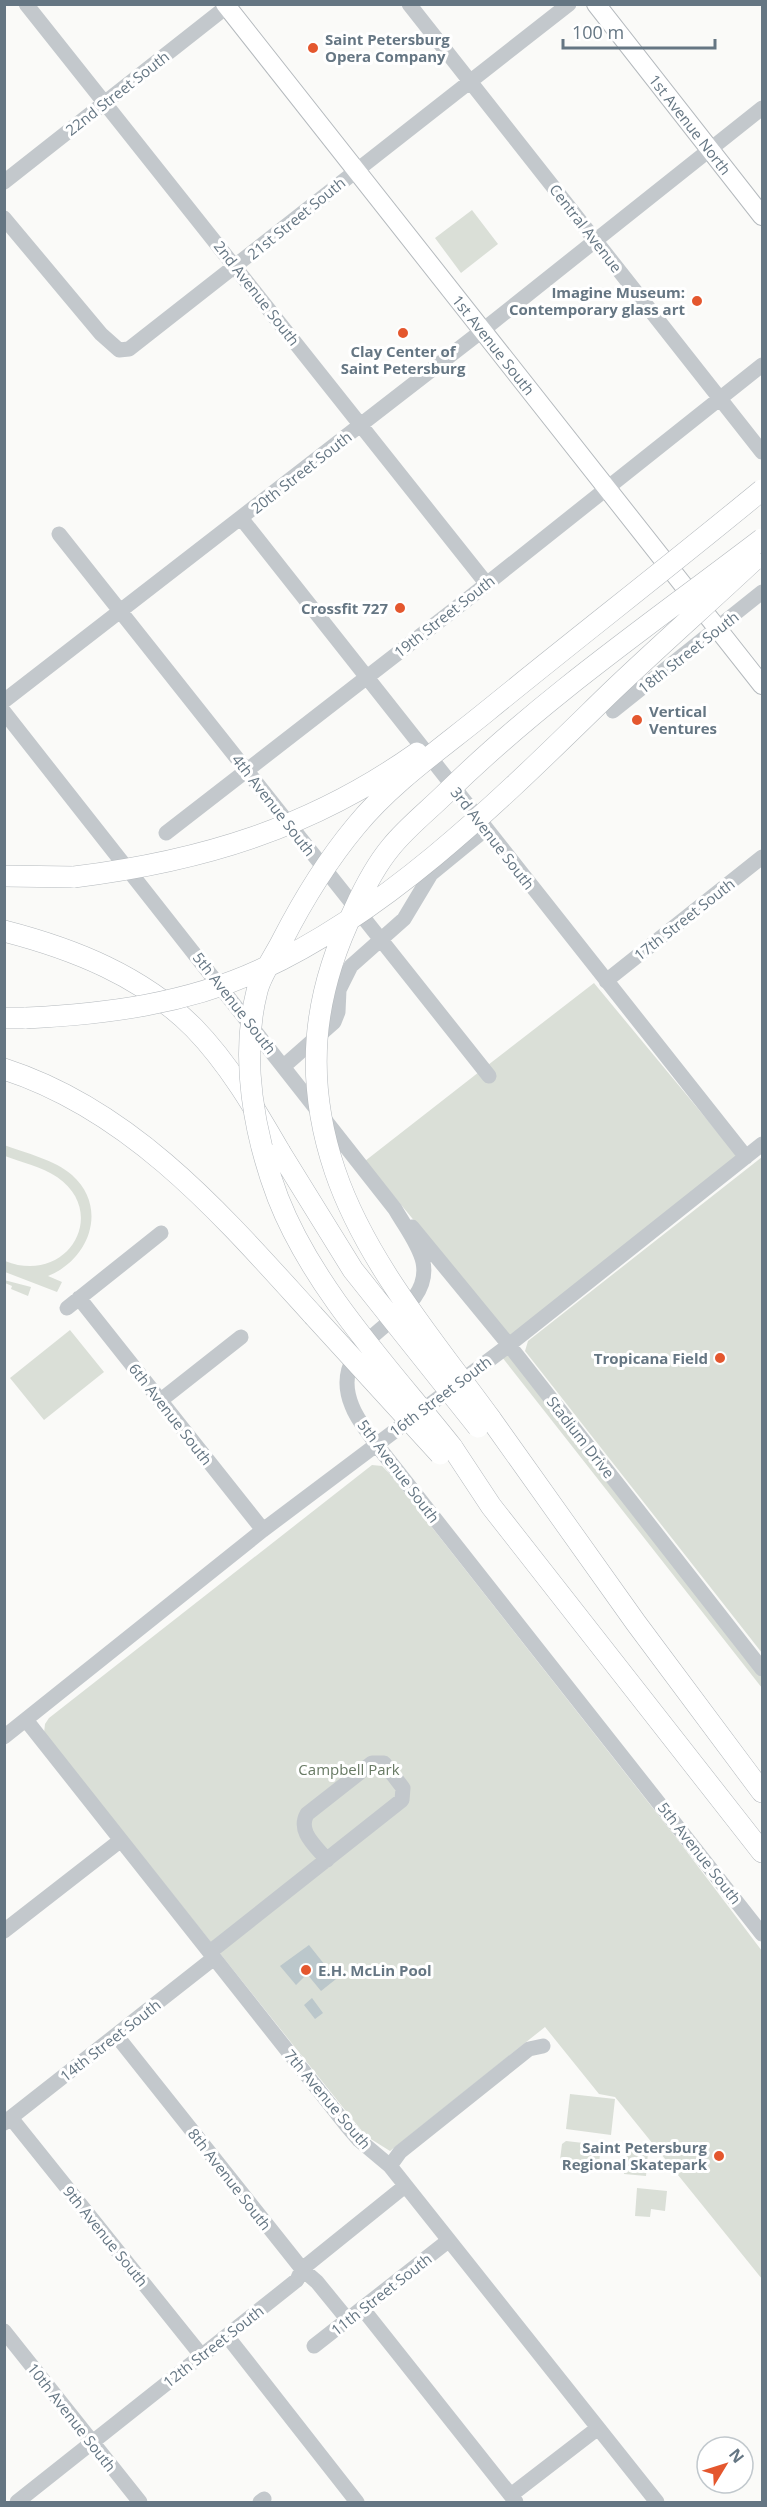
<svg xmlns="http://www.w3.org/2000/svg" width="767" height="2507" font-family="'Open Sans',sans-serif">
<rect width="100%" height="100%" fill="#fafaf8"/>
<path fill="#dadfd7" d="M 472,210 L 498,244 L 461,273 L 435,238 Z
M 594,983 L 738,1157 L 510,1337 L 365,1161 L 479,1072 L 488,1083 L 496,1076 L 488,1065 Z
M 4,1145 C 26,1153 55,1160 72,1175 C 109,1208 89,1260 48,1276 L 62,1282 L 57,1292 L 5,1272 L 5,1261 C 67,1286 110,1213 57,1177 C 42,1167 21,1162 5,1156 Z
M 762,1157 L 762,1653 L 525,1351 L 528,1341 Z
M 4,1280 L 31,1287 L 28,1296 L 11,1289 L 12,1286 L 5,1283 Z
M 70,1330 L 104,1372 L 44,1420 L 10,1378 Z
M 507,1352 L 762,1678 L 762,1688 L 502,1357 Z
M 372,1465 L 382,1466 L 390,1474 L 678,1840 L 762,1951 L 762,2279 L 615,2097 L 599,2094 L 545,2027 L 390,2151 L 366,2136 L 353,2120 L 44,1733 L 45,1724 L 49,1718 Z
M 570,2094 L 615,2099 L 611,2135 L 566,2129 Z
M 566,2141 L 601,2145 L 599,2164 L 560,2160 L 562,2144 Z
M 627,2150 L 648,2152 L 646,2176 L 624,2174 Z
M 637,2188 L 667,2191 L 665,2211 L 651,2209 L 650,2217 L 635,2216 Z"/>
<path fill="#bbc7cb" d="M 309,1945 L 336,1979 L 321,1991 L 307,1974 L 296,1985 L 280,1966 Z
M 312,1998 L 323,2013 L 315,2019 L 304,2005 Z"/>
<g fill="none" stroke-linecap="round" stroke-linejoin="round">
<defs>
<g id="major">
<path id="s1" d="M 225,4 L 762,685"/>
<path id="s2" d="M 596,4 L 762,216"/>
</g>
<path id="highway" d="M 4,876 L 74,877
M 4,931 C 74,949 142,976 194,1028 C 229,1064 255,1109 280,1152
M 4,1018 L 26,1018
M 4,1069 C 134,1111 224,1217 313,1315
M 490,1418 L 636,1623 L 762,1792
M 452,1447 L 491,1506 L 762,1852"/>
</defs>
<use href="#major" stroke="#b5babe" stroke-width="20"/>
<use href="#highway" stroke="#b4b9bd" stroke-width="22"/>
<path stroke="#c3c8cc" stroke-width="15" d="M 26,4 L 486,583
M 409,4 L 762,452
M 4,182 L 230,4
M 4,218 L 101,334 L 119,350 L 129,349 L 569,4
M 241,518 L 746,1157
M 59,534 L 489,1076
M 4,701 L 483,330 L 762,108
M 613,711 L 762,592
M 4,712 L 395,1209 C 404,1225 419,1244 423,1262 C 435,1322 322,1333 352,1406 C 357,1420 368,1432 376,1444 L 762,1934
M 166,833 L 469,598 L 762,365
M 606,981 L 762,857
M 284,1066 L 334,1022 L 338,1012 L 339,990 L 351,966 L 404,919 L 431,874 L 486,829
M 412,1227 L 509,1345 L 762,1669
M 79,1298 L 263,1530
M 67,1308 L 161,1233
M 161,1400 L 241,1337
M 26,1720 L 347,2126 L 359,2140 L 390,2166 L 657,2502
M 4,1737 L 263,1530 L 509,1345 L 762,1144
M 4,1931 L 121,1840
M 210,1952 L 402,1800 L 403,1788 L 384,1763 L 372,1763 L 307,1814 C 297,1832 316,1846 327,1860
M 116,2035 L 302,2269 L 317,2282 L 348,2320
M 11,2118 L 201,2355
M 4,2123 L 214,1958
M 390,2166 L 400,2152 L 529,2049 L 543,2046
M 362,2308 L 516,2502
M 4,2331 L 140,2502
M 227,2336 L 357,2502
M 314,2346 L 448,2241
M 511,2495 L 598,2428
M 17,2502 L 297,2280 L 302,2269 L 405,2186
M 260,2502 L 264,2499"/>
<use href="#major" stroke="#fff" stroke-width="18"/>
<use href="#highway" stroke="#fff" stroke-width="21"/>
<defs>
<path id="highway-bridge" d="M 74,877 C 202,861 311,828 417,753
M 26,1018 C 106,1014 186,1004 260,970 C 393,909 506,794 610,693 C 657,648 706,605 753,561
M 280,1152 L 353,1270 L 478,1427
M 313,1315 L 440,1454
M 490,1418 C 434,1341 366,1262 335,1171 C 304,1079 312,996 354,910 C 364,888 376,865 391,847 C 407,827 429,810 447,792 C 543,698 656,620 762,539
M 452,1447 C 391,1370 314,1290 278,1198 C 254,1135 240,1058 257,991 C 261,974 274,957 282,941 C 303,900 326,862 356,826 C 392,782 442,748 486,712 C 578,637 671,565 762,490"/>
</defs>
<use href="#highway-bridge" stroke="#b4b9bd" stroke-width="22" stroke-linecap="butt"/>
<use href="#highway-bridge" stroke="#fff" stroke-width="21"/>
</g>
<g fill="#e4572e" stroke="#fff" stroke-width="2">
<circle cx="313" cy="48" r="6"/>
<circle cx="697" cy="301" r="6"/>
<circle cx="403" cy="333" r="6"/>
<circle cx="400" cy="608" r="6"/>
<circle cx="637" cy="720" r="6"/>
<circle cx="720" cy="1358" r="6"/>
<circle cx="306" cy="1970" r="6"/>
<circle cx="719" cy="2156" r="6"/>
</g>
<g text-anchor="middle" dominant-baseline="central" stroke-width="6" stroke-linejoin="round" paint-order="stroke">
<g font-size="15" font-weight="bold" fill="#657683" stroke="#fff" text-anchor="end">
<text x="325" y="39" text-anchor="start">Saint Petersburg<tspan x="325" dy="17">Opera Company</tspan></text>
<text x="685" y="292">Imagine Museum:<tspan x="685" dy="17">Contemporary glass art</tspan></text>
<text x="403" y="351" text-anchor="middle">Clay Center of<tspan x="403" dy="17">Saint Petersburg</tspan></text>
<text x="388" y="608">Crossfit 727</text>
<text x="649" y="711" text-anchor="start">Vertical<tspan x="649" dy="17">Ventures</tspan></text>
<text x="708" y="1358">Tropicana Field</text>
<text x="318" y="1970" text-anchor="start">E.H. McLin Pool</text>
<text x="707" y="2147">Saint Petersburg<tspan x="707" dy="17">Regional Skatepark</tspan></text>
</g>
<g font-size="15" fill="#657683" stroke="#fff">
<text transform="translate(117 93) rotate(-38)">22nd Street South</text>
<text stroke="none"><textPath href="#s2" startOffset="153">1st Avenue North</textPath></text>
<text transform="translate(296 218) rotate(-39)">21st Street South</text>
<text transform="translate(586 228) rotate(52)">Central Avenue</text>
<text transform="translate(257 293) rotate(52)">2nd Avenue South</text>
<text stroke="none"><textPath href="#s1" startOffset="434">1st Avenue South</textPath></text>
<text transform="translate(301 472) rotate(-38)">20th Street South</text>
<text transform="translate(444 616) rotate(-38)">19th Street South</text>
<text transform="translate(688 652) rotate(-38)">18th Street South</text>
<text transform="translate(274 805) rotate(52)">4th Avenue South</text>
<text transform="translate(493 838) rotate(52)">3rd Avenue South</text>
<text transform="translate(684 919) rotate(-38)">17th Street South</text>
<text transform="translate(235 1003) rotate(52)">5th Avenue South</text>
<text transform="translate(440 1396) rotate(-37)">16th Street South</text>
<text transform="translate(171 1414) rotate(52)">6th Avenue South</text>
<text transform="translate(581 1437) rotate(52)">Stadium Drive</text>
<text transform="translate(399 1471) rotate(53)">5th Avenue South</text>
<text transform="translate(700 1853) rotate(52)">5th Avenue South</text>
<text transform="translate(110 2040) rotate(-38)">14th Street South</text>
<text transform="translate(328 2099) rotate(50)">7th Avenue South</text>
<text transform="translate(230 2179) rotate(52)">8th Avenue South</text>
<text transform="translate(106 2236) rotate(51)">9th Avenue South</text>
<text transform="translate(381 2294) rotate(-38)">11th Street South</text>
<text transform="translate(213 2346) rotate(-38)">12th Street South</text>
<text transform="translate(72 2417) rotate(52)">10th Avenue South</text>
</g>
<g font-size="15" fill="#687a64" stroke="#fff">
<text x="349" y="1769">Campbell Park</text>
</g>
</g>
<rect width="767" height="2507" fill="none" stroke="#657683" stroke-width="12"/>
<g transform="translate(725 2465) rotate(52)"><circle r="28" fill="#ffffff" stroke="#c1c8cd" stroke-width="1.5"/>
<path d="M0-4.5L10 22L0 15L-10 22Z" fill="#e4572e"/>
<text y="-9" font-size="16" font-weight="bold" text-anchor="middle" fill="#657683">N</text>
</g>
<path d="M563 39v9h152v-9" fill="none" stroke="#657683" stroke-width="3"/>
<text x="572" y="39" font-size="18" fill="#657683" stroke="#ffffff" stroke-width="4.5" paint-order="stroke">100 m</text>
</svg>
